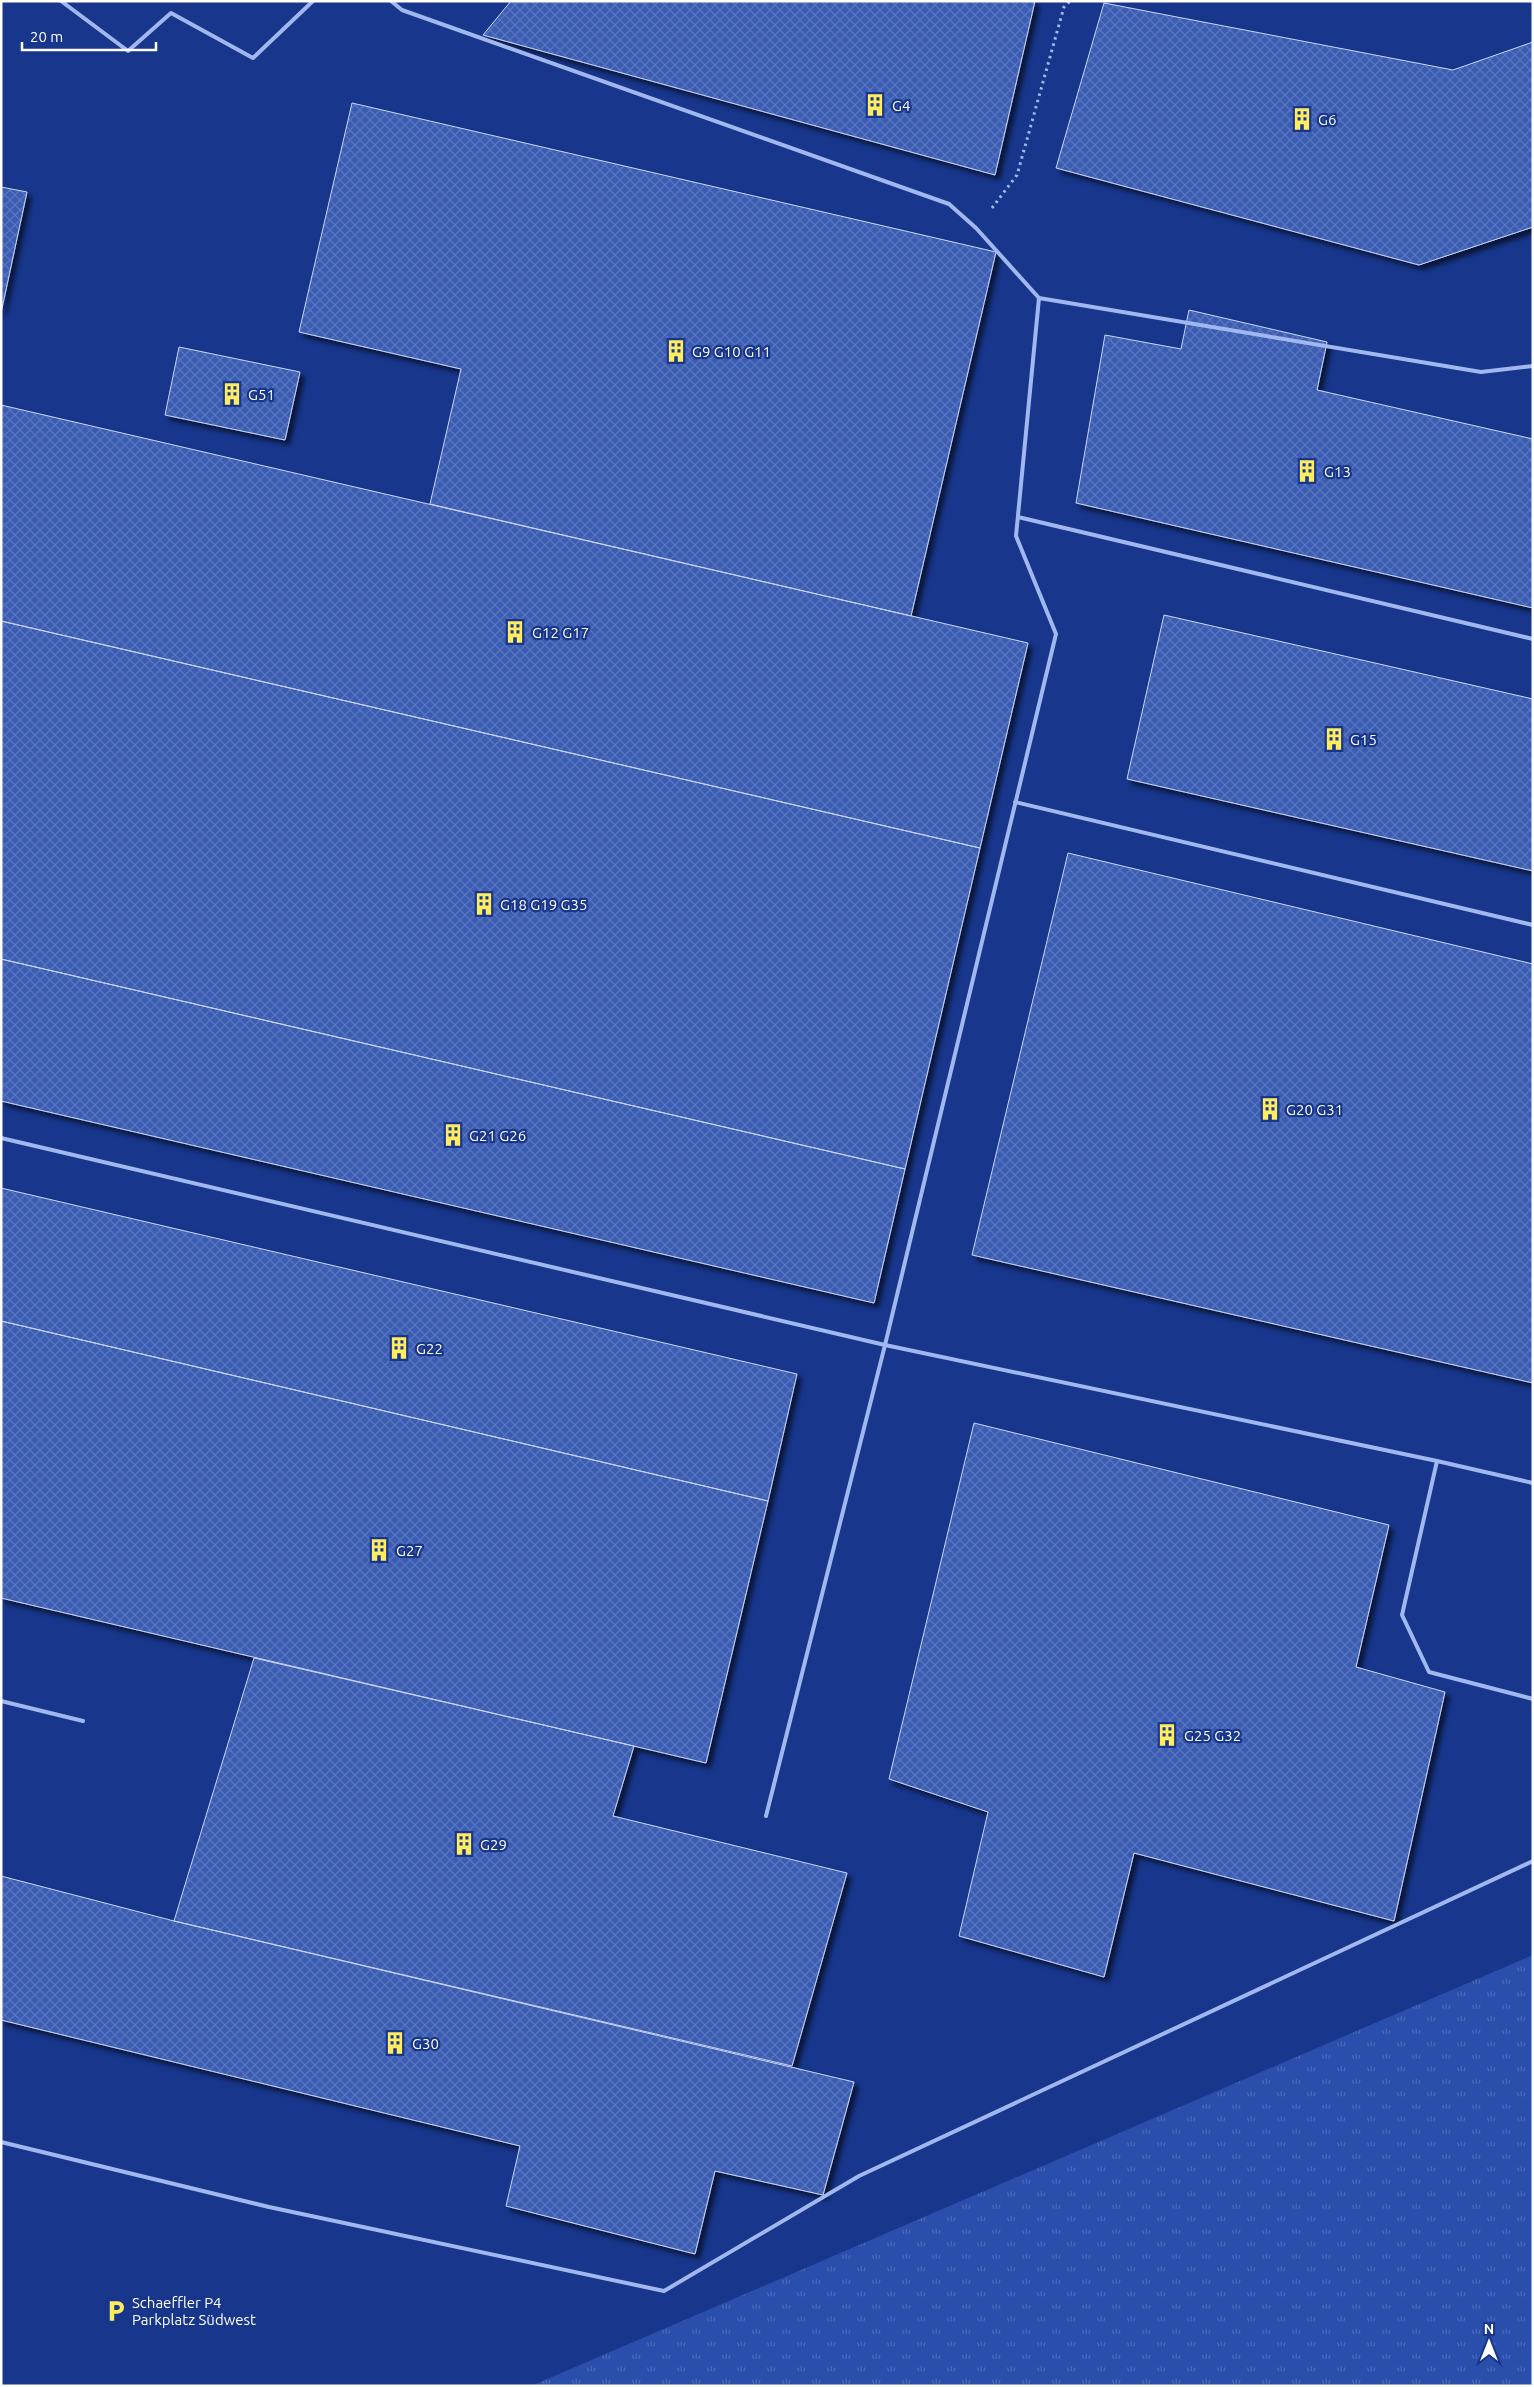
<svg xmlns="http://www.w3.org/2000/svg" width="1534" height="2387" font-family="Ubuntu,sans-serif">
<defs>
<pattern id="grass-tufts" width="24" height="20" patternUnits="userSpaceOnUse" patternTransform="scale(1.25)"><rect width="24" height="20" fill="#2a4eab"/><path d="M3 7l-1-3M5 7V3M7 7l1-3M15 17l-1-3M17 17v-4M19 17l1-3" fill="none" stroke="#4a69b8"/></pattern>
<pattern id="building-cross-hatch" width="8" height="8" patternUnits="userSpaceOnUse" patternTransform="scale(1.25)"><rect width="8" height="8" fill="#3b5cb3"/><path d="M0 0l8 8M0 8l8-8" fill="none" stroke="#5874be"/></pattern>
<filter id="shadow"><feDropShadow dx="4.5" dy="4.5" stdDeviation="2.5" flood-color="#0009"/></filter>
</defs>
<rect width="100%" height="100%" fill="#17368c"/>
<path fill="url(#grass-tufts)" d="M 1533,1955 L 1533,2386 L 531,2386 Z"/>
<path fill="url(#building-cross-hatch)" stroke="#c8d6fb" filter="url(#shadow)" d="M 511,1 L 1035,1 L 995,175 L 483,35 Z
M 1104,3 L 1453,70 L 1533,42 L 1533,227 L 1419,265 L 1056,168 Z
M 352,103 L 996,252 L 911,616 L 430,504 L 461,369 L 299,332 Z
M 1,187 L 27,192 L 1,313 Z
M 1189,310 L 1327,342 L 1317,390 L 1533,439 L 1533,608 L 1076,503 L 1105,335 L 1181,349 Z
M 179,347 L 300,372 L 285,440 L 165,415 Z
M 1,405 L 1028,643 L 980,848 L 1,621 Z
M 1164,615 L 1533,699 L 1533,871 L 1127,779 Z
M 1,621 L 980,848 L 905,1169 L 1,959 Z
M 1068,853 L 1533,964 L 1533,1383 L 972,1255 Z
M 1,959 L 905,1169 L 874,1303 L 1,1101 Z
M 1,1188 L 797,1374 L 768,1501 L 1,1321 Z
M 1,1321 L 768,1501 L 706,1763 L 1,1598 Z
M 974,1423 L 1389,1525 L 1356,1667 L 1445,1692 L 1394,1921 L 1134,1853 L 1104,1977 L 959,1936 L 988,1812 L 889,1779 Z
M 254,1658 L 634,1746 L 613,1816 L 847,1873 L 792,2066 L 174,1921 Z
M 1,1876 L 174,1921 L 854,2082 L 823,2195 L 715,2171 L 695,2254 L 506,2206 L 520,2146 L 1,2020 Z"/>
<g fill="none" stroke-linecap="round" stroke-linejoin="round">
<path stroke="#a1b7ef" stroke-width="3" stroke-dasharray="2.5 4" stroke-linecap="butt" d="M 992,208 L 1017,175 L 1064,7 L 1070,1"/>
<path stroke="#a1b7ef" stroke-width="4" d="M 61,1 L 128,51 L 171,13 L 253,58 L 313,1
M 391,1 L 402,10 L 949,204 L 976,228 L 1039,298 L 1481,372 L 1533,366
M 1018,517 L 1533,639
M 1015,802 L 1533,925
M 1,1138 L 885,1345 L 1056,634 L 1016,536 L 1039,298
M 1437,1461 L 1402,1615 L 1429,1672 L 1533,1699
M 1,1701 L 83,1721
M 766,1816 L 885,1345 L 1437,1461 L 1533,1483
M 1,2142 L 269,2207 L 664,2291 L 859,2176 L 1533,1861"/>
</g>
<defs>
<symbol id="building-bare" viewBox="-9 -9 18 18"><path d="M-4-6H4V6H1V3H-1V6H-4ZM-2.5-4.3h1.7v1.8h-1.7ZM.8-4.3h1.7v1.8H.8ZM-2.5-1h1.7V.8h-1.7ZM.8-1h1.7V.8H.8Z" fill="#ffec5f" stroke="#17368c" stroke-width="2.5" paint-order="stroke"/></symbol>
<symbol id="parking-bare" viewBox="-9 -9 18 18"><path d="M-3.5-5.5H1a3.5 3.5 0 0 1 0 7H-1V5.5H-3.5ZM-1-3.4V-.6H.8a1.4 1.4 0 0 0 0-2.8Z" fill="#ffec5f" stroke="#17368c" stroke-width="2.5" paint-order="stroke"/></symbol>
</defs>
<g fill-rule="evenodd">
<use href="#building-bare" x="859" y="89" width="32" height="32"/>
<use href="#building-bare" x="1286" y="103" width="32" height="32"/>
<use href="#building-bare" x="660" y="335" width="32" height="32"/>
<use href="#building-bare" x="216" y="378" width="32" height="32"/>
<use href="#building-bare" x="1291" y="455" width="32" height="32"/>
<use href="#building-bare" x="499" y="616" width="32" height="32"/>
<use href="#building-bare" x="1318" y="723" width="32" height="32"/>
<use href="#building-bare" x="468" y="888" width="32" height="32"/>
<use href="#building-bare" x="1254" y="1093" width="32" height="32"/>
<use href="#building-bare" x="437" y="1119" width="32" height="32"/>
<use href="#building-bare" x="383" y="1332" width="32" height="32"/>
<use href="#building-bare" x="363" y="1534" width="32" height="32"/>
<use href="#building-bare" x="1151" y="1719" width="32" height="32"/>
<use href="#building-bare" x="448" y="1828" width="32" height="32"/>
<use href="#building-bare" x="379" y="2027" width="32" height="32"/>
<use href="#parking-bare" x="100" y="2295" width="32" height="32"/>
</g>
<g text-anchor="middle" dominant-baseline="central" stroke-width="4.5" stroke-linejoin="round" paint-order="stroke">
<g font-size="15" fill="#fff" stroke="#17368c" text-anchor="start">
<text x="892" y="105">G4</text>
<text x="1318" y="119">G6</text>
<text x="692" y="351">G9 G10 G11</text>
<text x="248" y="394">G51</text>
<text x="1324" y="471">G13</text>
<text x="532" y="632">G12 G17</text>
<text x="1350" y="739">G15</text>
<text x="500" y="904">G18 G19 G35</text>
<text x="1286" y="1109">G20 G31</text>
<text x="469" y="1135">G21 G26</text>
<text x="416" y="1348">G22</text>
<text x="396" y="1550">G27</text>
<text x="1184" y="1735">G25 G32</text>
<text x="480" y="1844">G29</text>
<text x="412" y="2043">G30</text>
<text x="132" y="2302">Schaeffler P4<tspan x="132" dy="17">Parkplatz Südwest</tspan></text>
</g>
</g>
<rect width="1534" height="2387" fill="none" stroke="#ffffff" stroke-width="5"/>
<g transform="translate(1489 2342)" stroke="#17368c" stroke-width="4" paint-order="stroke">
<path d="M0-4L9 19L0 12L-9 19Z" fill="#ffffff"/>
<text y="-8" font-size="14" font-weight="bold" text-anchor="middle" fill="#ffffff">N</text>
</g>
<path d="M22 42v8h134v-8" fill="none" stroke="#ffffff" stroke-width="2.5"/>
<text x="30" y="42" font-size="15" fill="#ffffff" stroke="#17368c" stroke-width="4" paint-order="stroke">20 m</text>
</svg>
